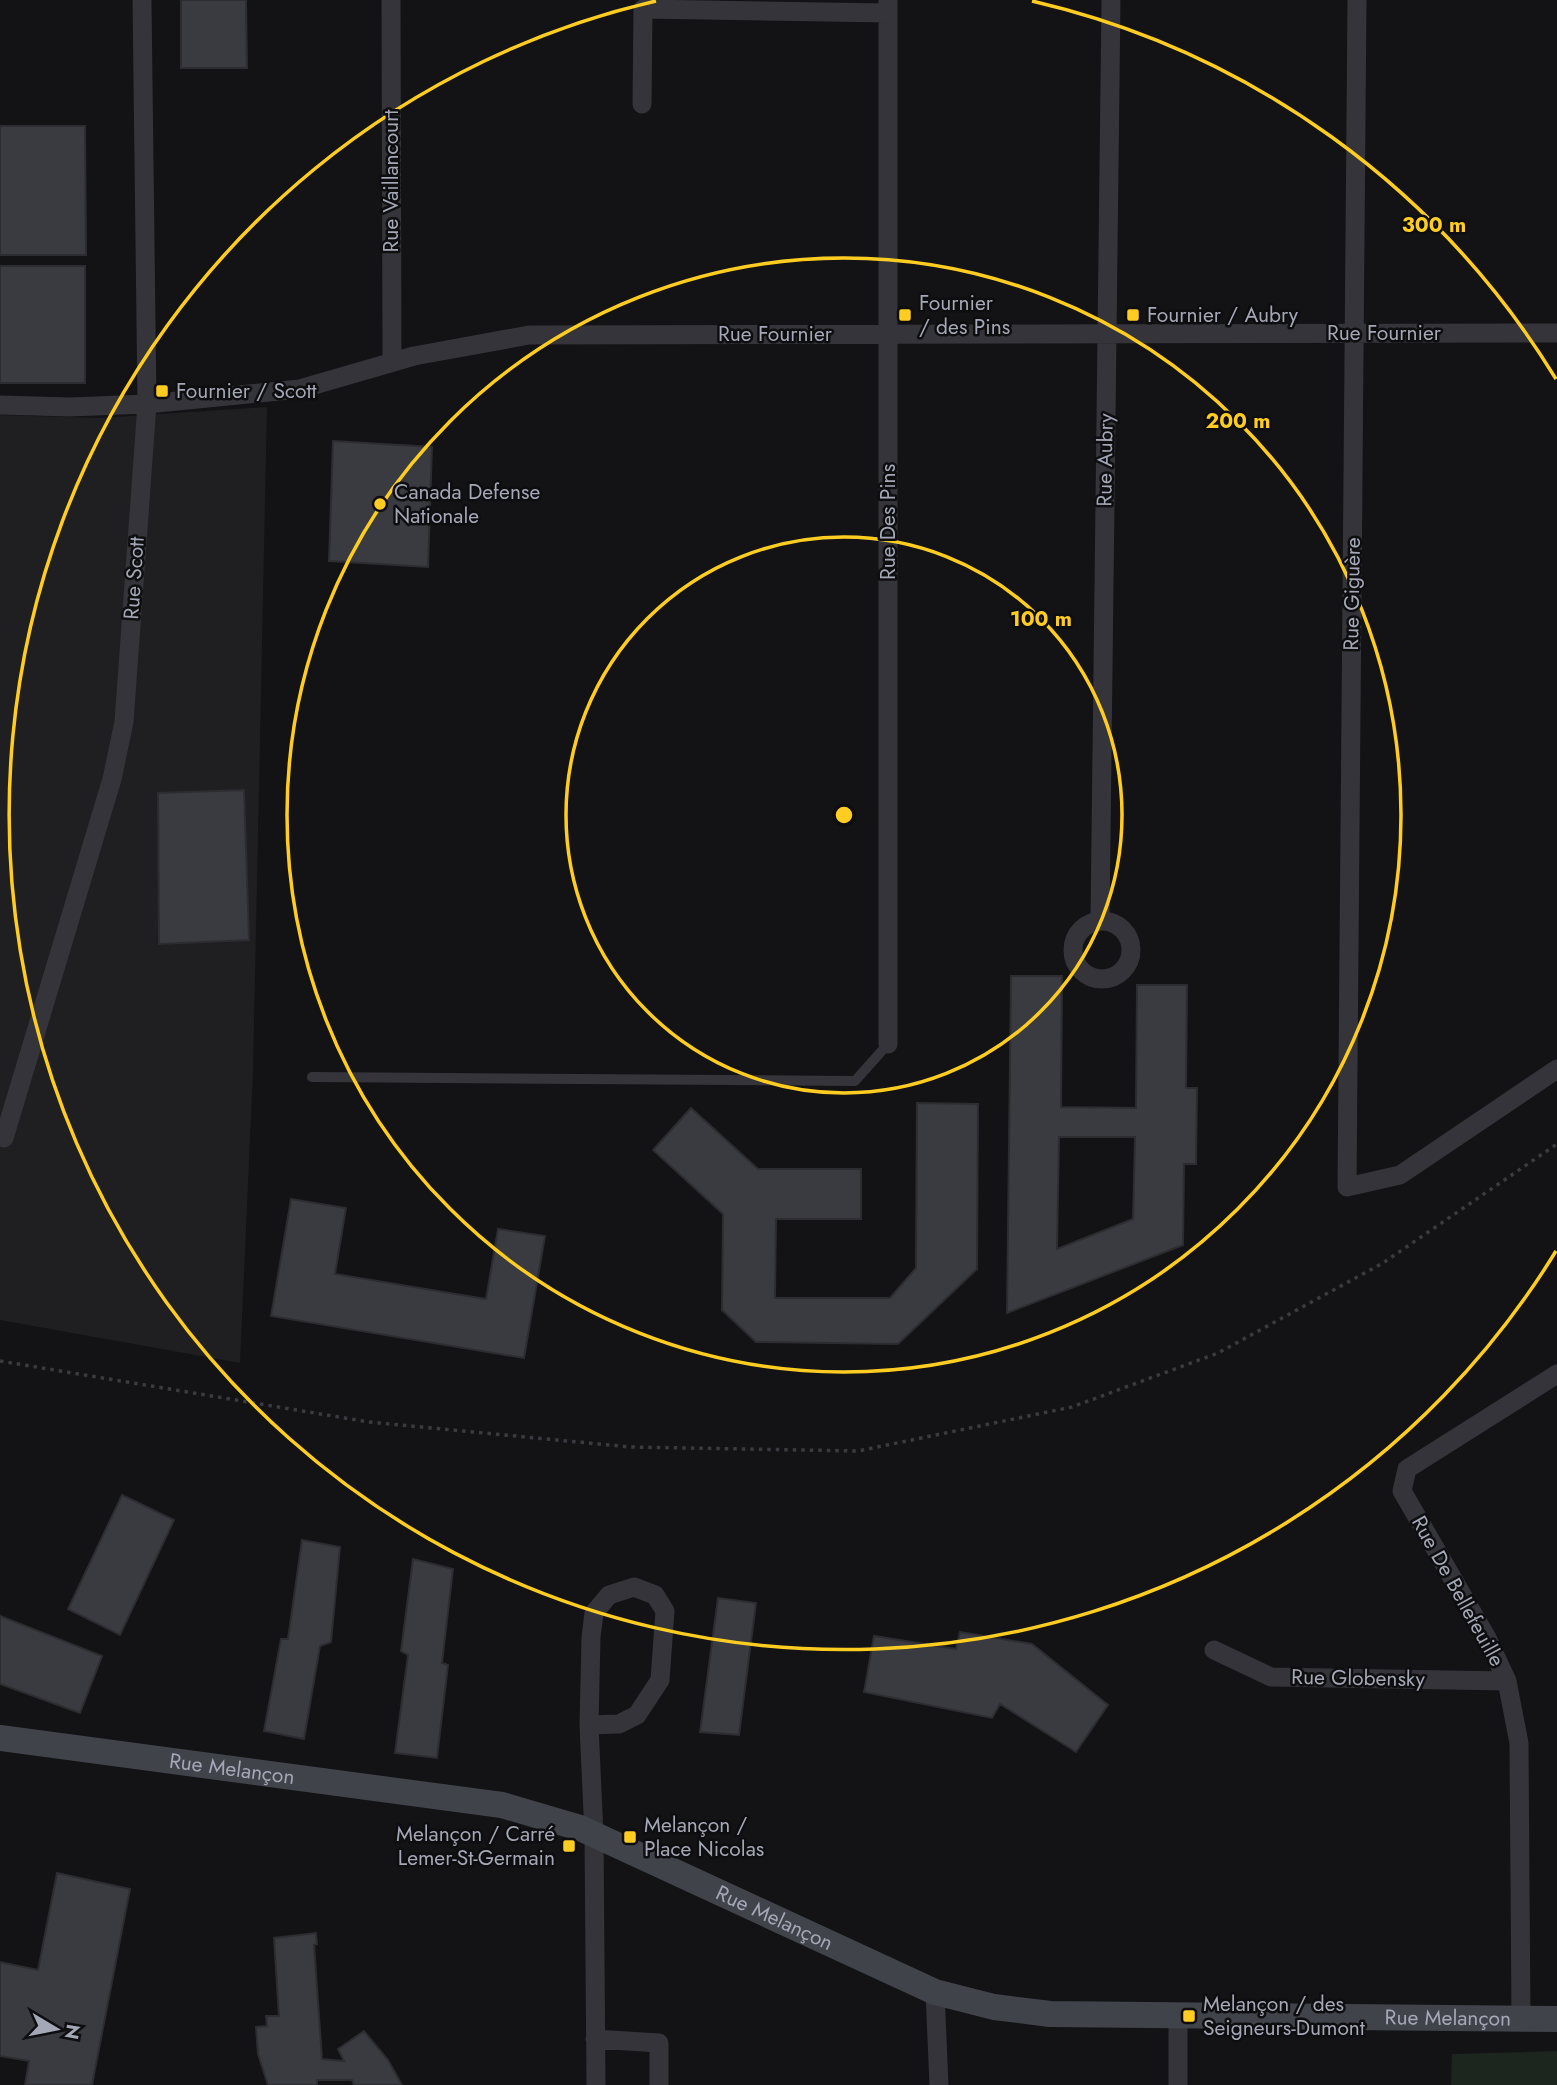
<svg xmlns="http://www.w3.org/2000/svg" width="1557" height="2085" font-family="Jost,sans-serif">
<rect width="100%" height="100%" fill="#131315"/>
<path fill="#1f1f22" d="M 267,407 L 253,1071 L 240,1363 L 0,1320 L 0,415 L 99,418 Z"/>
<path fill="#1d251f" d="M 1557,2051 L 1557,2085 L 1451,2085 L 1452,2054 Z"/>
<path fill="#3a3b40" stroke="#2d2d31" stroke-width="2" fill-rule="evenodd" d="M 181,0 L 246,0 L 247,68 L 181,68 Z
M 0,126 L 85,126 L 86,255 L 0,255 Z
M 0,266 L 85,266 L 85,383 L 0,383 Z
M 333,441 L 432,447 L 428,567 L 329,561 Z
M 244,790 L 249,940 L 159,944 L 158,793 Z
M 1011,976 L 1062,976 L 1061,1107 L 1136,1108 L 1137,985 L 1187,985 L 1186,1088 L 1197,1088 L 1196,1164 L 1184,1164 L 1183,1245 L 1007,1313 ZM 1059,1137 L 1135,1137 L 1133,1219 L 1057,1249 Z
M 917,1103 L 978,1104 L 977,1269 L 898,1344 L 756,1342 L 722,1310 L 723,1214 L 653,1150 L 691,1108 L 758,1169 L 861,1169 L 861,1219 L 776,1219 L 775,1298 L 890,1298 L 916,1268 Z
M 291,1199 L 346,1208 L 335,1274 L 486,1299 L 498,1229 L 545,1236 L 524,1358 L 271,1316 Z
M 122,1495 L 174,1520 L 120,1635 L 68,1609 Z
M 302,1540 L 340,1547 L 331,1642 L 320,1646 L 304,1739 L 264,1731 L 281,1639 L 288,1639 Z
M 413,1559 L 453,1569 L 442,1663 L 448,1665 L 437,1758 L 395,1753 L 408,1655 L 401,1651 Z
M 718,1598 L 756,1603 L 739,1735 L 700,1732 Z
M 0,1616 L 102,1656 L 80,1713 L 0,1684 Z
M 960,1632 L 1032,1644 L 1108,1705 L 1076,1752 L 1000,1704 L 992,1718 L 864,1692 L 874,1636 L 956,1649 Z
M 57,1873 L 130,1889 L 92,2085 L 25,2085 L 29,2061 L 0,2056 L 0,1962 L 38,1970 Z
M 316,1933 L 317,1944 L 314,1945 L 322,2059 L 344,2061 L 338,2049 L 364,2031 L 388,2060 L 402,2085 L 354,2085 L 352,2080 L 317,2080 L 317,2085 L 268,2085 L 258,2054 L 256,2027 L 267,2026 L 266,2016 L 279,2016 L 274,1938 Z"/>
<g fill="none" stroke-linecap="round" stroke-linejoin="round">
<path stroke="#3a3b41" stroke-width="3.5" stroke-dasharray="3.5 5" stroke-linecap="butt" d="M 0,1361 L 369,1422 L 630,1447 L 858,1451 L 1072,1407 L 1218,1353 L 1383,1263 L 1557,1144"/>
<path stroke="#34343a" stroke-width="10" d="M 312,1077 L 855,1081 L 888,1044"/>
<path stroke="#34343a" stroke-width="19" d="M 391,0 L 392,362
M 1357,0 L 1347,1187 L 1400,1175 L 1557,1069
M 642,104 L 643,9 L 888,13
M 0,405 L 70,407 L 147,404 L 300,389 L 414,356 L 529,335 L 1557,333
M 1100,920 L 1111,0
M1073 950a29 29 0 1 1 58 0a29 29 0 1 1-58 0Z
M 888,1044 L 888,0
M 4,1138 L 112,779 L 124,722 L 147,404 L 142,0
M 1214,1650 L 1271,1677 L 1507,1681
M 589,1725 L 619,1724 L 637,1715 L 660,1680 L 665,1611 L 655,1595 L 634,1587 L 609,1595 L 594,1613 L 591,1637 L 589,1725 L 594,1835 L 596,2085
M 935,1992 L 939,2085
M 1521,2019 L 1519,1743 L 1507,1681 L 1487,1638 L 1402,1491 L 1407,1469 L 1557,1374
M 595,2039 L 659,2043 L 659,2085
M 1178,2085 L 1178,2015"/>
<path stroke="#41434a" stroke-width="26" id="s1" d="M 0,1738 L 502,1805 L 580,1828 L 935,1992 L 994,2007 L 1050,2014 L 1557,2019"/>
</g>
<g fill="none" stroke="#ffcd21" stroke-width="3.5">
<circle cx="844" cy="815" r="278"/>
<circle cx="844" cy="815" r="557"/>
<path d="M1556 1251A835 835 0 1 1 656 1M1032 1A835 835 0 0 1 1556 379"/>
</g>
<g fill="#ffcd21" stroke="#0e0e10" stroke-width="2.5">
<rect x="898" y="308" width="14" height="14" rx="3.5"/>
<rect x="1126" y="308" width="14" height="14" rx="3.5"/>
<rect x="155" y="384" width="14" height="14" rx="3.5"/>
<circle cx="380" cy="504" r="7"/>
<rect x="623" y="1830" width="14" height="14" rx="3.5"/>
<rect x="562" y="1839" width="14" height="14" rx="3.5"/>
<rect x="1182" y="2009" width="14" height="14" rx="3.5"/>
</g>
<g text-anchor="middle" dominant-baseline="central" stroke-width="5" stroke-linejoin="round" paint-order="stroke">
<g font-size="21" fill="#a3a7b6" stroke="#0e0e10">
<text transform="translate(391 181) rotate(-90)">Rue Vaillancourt</text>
<text x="1384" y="333">Rue Fournier</text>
<text x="775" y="334">Rue Fournier</text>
<text transform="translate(1105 460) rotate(-89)">Rue Aubry</text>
<text transform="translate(888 522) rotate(-90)">Rue Des Pins</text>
<text transform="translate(134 578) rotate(-86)">Rue Scott</text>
<text transform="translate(1352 594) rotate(-89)">Rue Giguère</text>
<text transform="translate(1458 1591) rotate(61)">Rue De Bellefeuille</text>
<text transform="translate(1358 1678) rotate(1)">Rue Globensky</text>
<text stroke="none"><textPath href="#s1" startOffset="234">Rue Melançon</textPath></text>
<text stroke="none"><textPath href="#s1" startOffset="802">Rue Melançon</textPath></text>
<text stroke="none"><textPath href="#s1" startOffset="1494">Rue Melançon</textPath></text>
</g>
<g font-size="21" fill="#a3a7b6" stroke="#0e0e10" text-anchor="start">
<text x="919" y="303">Fournier<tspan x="919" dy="24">/ des Pins</tspan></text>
<text x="1147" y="315">Fournier / Aubry</text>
<text x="176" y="391">Fournier / Scott</text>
<text x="394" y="492">Canada Defense<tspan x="394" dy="24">Nationale</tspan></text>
<text x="644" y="1825">Melançon /<tspan x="644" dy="24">Place Nicolas</tspan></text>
<text x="555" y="1834" text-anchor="end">Melançon / Carré<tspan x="555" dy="24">Lemer-St-Germain</tspan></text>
<text x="1203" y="2004">Melançon / des<tspan x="1203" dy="24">Seigneurs-Dumont</tspan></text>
</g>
</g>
<circle cx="844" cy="815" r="10" fill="#ffcd21" stroke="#0e0e10" stroke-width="3.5"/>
<g font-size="21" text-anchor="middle" font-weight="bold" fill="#ffcd21" stroke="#0e0e10" stroke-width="5" stroke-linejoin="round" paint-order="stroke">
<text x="1434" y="232">300 m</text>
<text x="1238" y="428">200 m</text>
<text x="1041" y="626">100 m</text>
</g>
<g transform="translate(56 2029) rotate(100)" stroke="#0e0e10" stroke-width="5" paint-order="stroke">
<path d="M0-5L12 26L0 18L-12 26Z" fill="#a3a7b6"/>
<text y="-10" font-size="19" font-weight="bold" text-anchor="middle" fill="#a3a7b6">N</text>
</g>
</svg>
